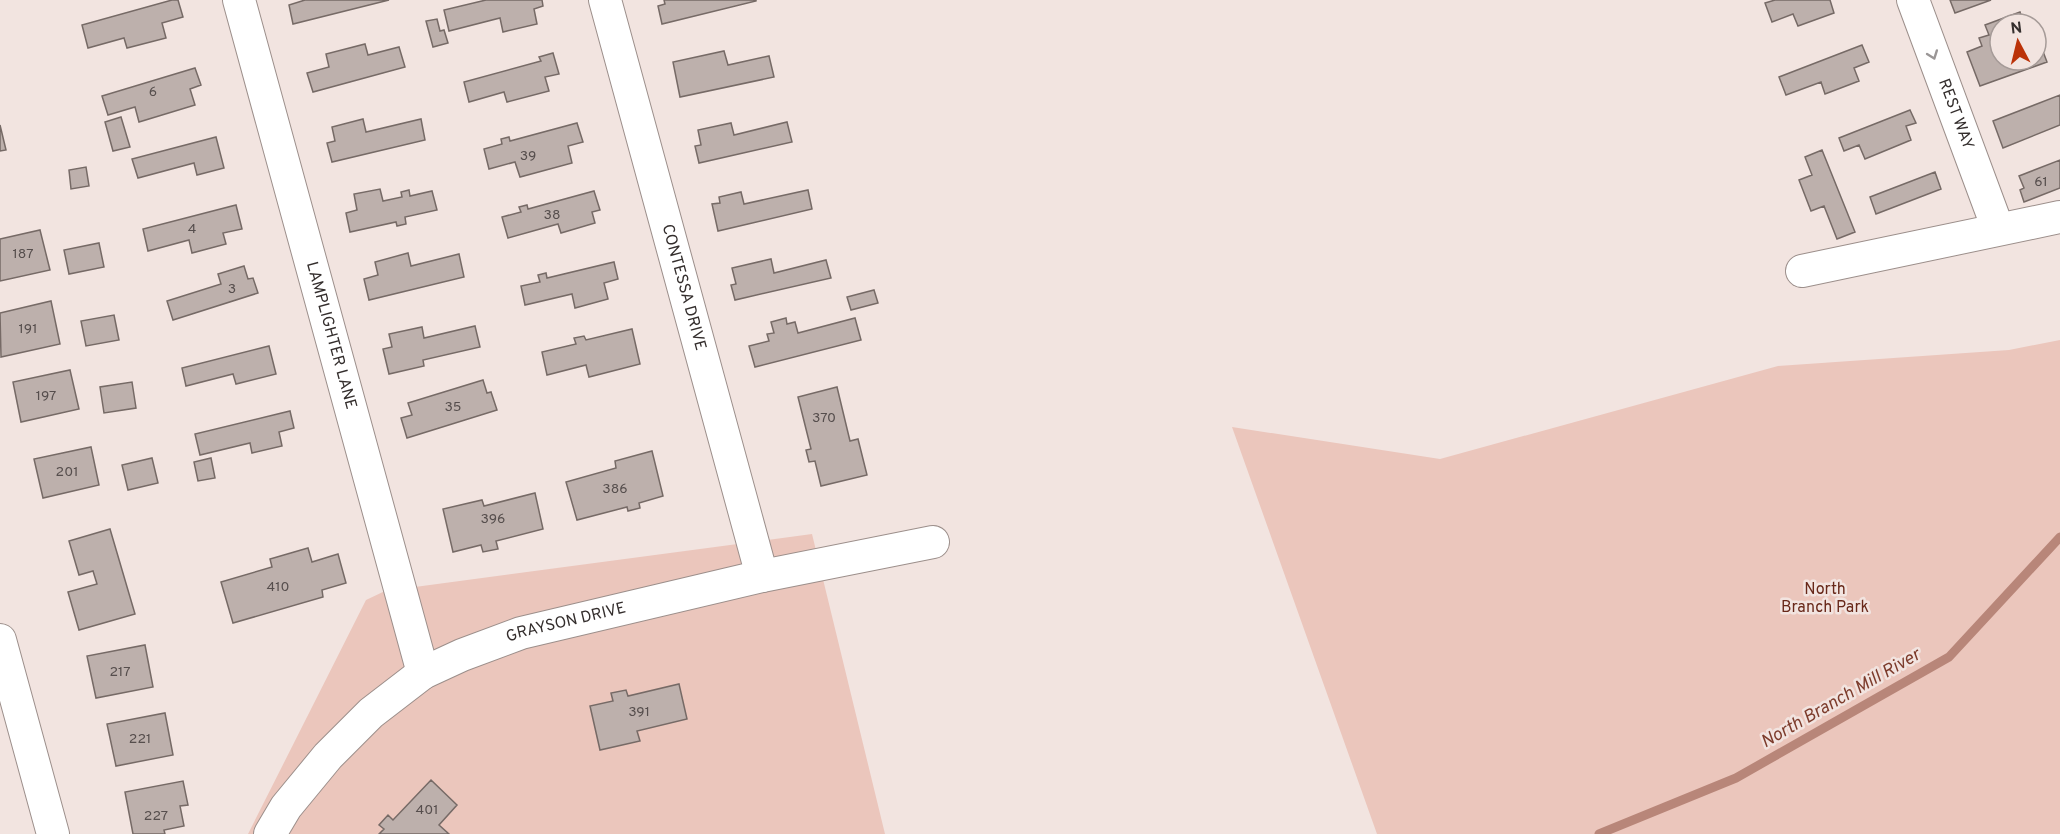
<svg xmlns="http://www.w3.org/2000/svg" width="2060" height="834" font-family="Overpass,sans-serif">
<rect width="100%" height="100%" fill="#f2e4e0"/>
<path fill="#ebc6bc" d="M 2060,340 L 2060,834 L 1377,834 L 1232,427 L 1440,459 L 1778,366 L 2009,350 Z
M 812,534 L 885,834 L 248,834 L 366,600 L 385,591 Z"/>
<g fill="none" stroke-linecap="round" stroke-linejoin="round">
<path stroke="#b88679" stroke-width="9" d="M 1599,834 L 1736,778 L 1949,657 L 2060,537"/>
</g>
<path fill="#bdb0ac" stroke="#766a66" stroke-width="1.5" d="M 172,0 L 178,0 L 183,17 L 162,23 L 166,38 L 127,48 L 124,38 L 88,48 L 82,25 Z
M 305,0 L 389,0 L 293,24 L 289,5 Z
M 486,0 L 542,0 L 543,6 L 534,9 L 537,24 L 503,32 L 500,18 L 449,31 L 444,10 Z
M 664,0 L 756,0 L 756,1 L 662,24 L 658,6 L 665,4 Z
M 1775,0 L 1830,0 L 1834,13 L 1798,26 L 1793,14 L 1772,22 L 1765,3 Z
M 1950,0 L 1991,0 L 1955,13 Z
M 2020,12 L 2024,24 L 2000,24 L 2000,60 L 2036,60 L 2036,33 L 2047,62 L 1980,86 L 1967,52 L 1982,46 L 1979,38 L 1989,35 L 1985,25 Z
M 437,19 L 440,31 L 444,30 L 448,43 L 433,47 L 426,21 Z
M 365,44 L 368,55 L 399,47 L 405,67 L 313,92 L 307,73 L 329,67 L 326,54 Z
M 1862,45 L 1869,62 L 1854,68 L 1859,81 L 1825,94 L 1821,82 L 1786,95 L 1779,77 Z
M 724,51 L 728,65 L 769,56 L 774,77 L 680,97 L 673,62 Z
M 553,53 L 559,74 L 545,77 L 549,91 L 507,102 L 504,92 L 469,102 L 464,82 L 541,61 L 539,57 Z
M 195,68 L 201,85 L 190,89 L 195,105 L 139,122 L 135,107 L 108,115 L 102,96 Z
M 2060,95 L 2060,125 L 2003,148 L 1993,121 Z
M 1910,110 L 1916,123 L 1906,126 L 1911,140 L 1865,159 L 1859,145 L 1844,151 L 1839,138 Z
M 121,117 L 130,147 L 113,151 L 105,122 Z
M 363,119 L 366,132 L 421,119 L 425,140 L 332,162 L 327,143 L 335,141 L 332,127 Z
M 787,122 L 792,142 L 699,163 L 695,146 L 701,145 L 698,130 L 731,123 L 734,135 Z
M 577,123 L 583,142 L 568,146 L 572,163 L 520,177 L 515,162 L 489,169 L 484,149 L 502,144 L 501,139 L 509,137 L 510,141 Z
M 0,125 L 6,150 L 0,151 Z
M 216,137 L 224,168 L 197,175 L 194,163 L 138,178 L 132,159 Z
M 1822,150 L 1855,232 L 1837,239 L 1824,206 L 1811,211 L 1799,180 L 1812,175 L 1805,157 Z
M 2060,160 L 2060,188 L 2024,202 L 2020,190 L 2024,188 L 2019,176 Z
M 86,167 L 89,186 L 71,189 L 69,170 Z
M 1935,172 L 1941,189 L 1876,214 L 1870,197 Z
M 380,189 L 383,201 L 402,197 L 401,192 L 409,190 L 410,196 L 432,191 L 437,210 L 405,217 L 406,224 L 397,226 L 396,222 L 350,232 L 346,213 L 357,210 L 354,194 Z
M 808,190 L 812,209 L 718,231 L 712,204 L 720,203 L 719,197 L 741,192 L 744,204 Z
M 594,191 L 600,210 L 592,212 L 595,223 L 561,233 L 558,224 L 508,238 L 502,217 L 521,212 L 519,207 L 527,205 L 528,209 Z
M 236,205 L 242,229 L 223,233 L 226,244 L 192,253 L 189,240 L 148,251 L 143,229 Z
M 40,230 L 50,270 L 0,281 L 0,239 Z
M 99,243 L 104,267 L 69,274 L 64,250 Z
M 408,253 L 411,266 L 459,254 L 464,277 L 369,300 L 364,279 L 378,275 L 375,262 Z
M 771,259 L 774,273 L 826,260 L 831,278 L 735,300 L 731,285 L 736,284 L 732,268 Z
M 614,262 L 618,279 L 604,283 L 608,299 L 575,308 L 572,294 L 525,305 L 521,286 L 540,282 L 538,275 L 546,273 L 547,278 Z
M 244,266 L 248,279 L 253,278 L 258,293 L 173,320 L 167,301 L 221,284 L 218,274 Z
M 874,290 L 878,303 L 851,310 L 847,297 Z
M 51,301 L 60,344 L 1,357 L 0,313 Z
M 114,315 L 119,340 L 86,346 L 81,321 Z
M 786,318 L 787,324 L 795,322 L 798,333 L 855,318 L 861,340 L 755,367 L 749,346 L 769,341 L 767,334 L 774,333 L 771,322 Z
M 475,326 L 480,347 L 423,360 L 424,366 L 389,374 L 383,349 L 392,347 L 389,334 L 422,327 L 424,338 Z
M 632,329 L 640,364 L 589,377 L 586,365 L 547,375 L 542,352 L 576,344 L 574,338 L 584,336 L 586,340 Z
M 269,346 L 276,374 L 236,384 L 233,374 L 186,386 L 182,368 Z
M 70,370 L 79,409 L 21,422 L 13,382 Z
M 483,380 L 487,393 L 491,392 L 497,410 L 407,438 L 401,418 L 412,415 L 408,403 Z
M 132,382 L 136,408 L 104,413 L 100,387 Z
M 837,387 L 850,441 L 858,439 L 867,475 L 821,486 L 815,461 L 809,462 L 806,450 L 811,449 L 798,397 Z
M 290,411 L 294,428 L 279,432 L 282,446 L 252,453 L 250,443 L 200,455 L 195,434 Z
M 91,447 L 99,485 L 43,498 L 34,459 Z
M 652,451 L 663,496 L 639,503 L 640,508 L 628,511 L 627,507 L 577,520 L 566,482 L 616,468 L 615,461 Z
M 152,458 L 158,483 L 128,490 L 122,465 Z
M 211,458 L 215,478 L 198,481 L 194,462 Z
M 535,493 L 543,529 L 496,541 L 498,549 L 483,552 L 481,545 L 453,552 L 443,509 L 482,500 L 484,506 Z
M 110,529 L 135,614 L 79,630 L 68,592 L 97,584 L 93,571 L 79,575 L 69,541 Z
M 308,548 L 312,562 L 338,554 L 346,583 L 322,590 L 323,597 L 233,623 L 221,582 L 272,567 L 270,559 Z
M 145,645 L 153,687 L 96,698 L 87,656 Z
M 679,684 L 687,719 L 637,731 L 640,741 L 600,750 L 590,706 L 613,701 L 611,693 L 626,690 L 628,696 Z
M 165,713 L 173,755 L 116,766 L 107,724 Z
M 431,780 L 457,805 L 439,825 L 449,834 L 379,834 L 384,829 L 379,825 L 388,815 L 393,820 Z
M 183,781 L 188,805 L 180,806 L 184,826 L 164,830 L 165,834 L 133,834 L 125,792 Z"/>
<g fill="none" stroke-linecap="round" stroke-linejoin="round">
<defs>
<g id="minor">
<path id="s1" d="M 239,0 L 423,673"/>
<path id="s2" d="M 605,0 L 762,576"/>
<path id="s3" d="M 1913,0 L 1998,229"/>
<path d="M 1802,271 L 2060,217"/>
<path d="M 0,640 L 53,834"/>
<path id="s4" d="M 270,834 L 286,807 L 328,756 L 371,713 L 423,673 L 462,655 L 521,633 L 762,576 L 933,542"/>
</g>
</defs>
<use href="#minor" stroke="#9c8f8b" stroke-width="34"/>
<use href="#minor" stroke="#fff" stroke-width="32"/>
</g>
<defs><path id="oneway-chevron" d="M-2-3.5L2.5 0L-2 3.5" fill="none" stroke-width="1.6" stroke-linecap="round" stroke-linejoin="round" transform="scale(1.5)"/></defs>
<use stroke="#9a9696" href="#oneway-chevron" transform="translate(1933 55) rotate(70)"/>
<g text-anchor="middle" dominant-baseline="central" stroke-width="5" stroke-linejoin="round" paint-order="stroke">
<g font-size="14" fill="#564e4d">
<text x="153" y="92">6</text>
<text x="528" y="156">39</text>
<text x="2041" y="182">61</text>
<text x="552" y="215">38</text>
<text x="192" y="229">4</text>
<text x="23" y="254">187</text>
<text x="232" y="289">3</text>
<text x="28" y="329">191</text>
<text x="46" y="396">197</text>
<text x="453" y="407">35</text>
<text x="824" y="418">370</text>
<text x="67" y="472">201</text>
<text x="615" y="489">386</text>
<text x="493" y="519">396</text>
<text x="278" y="587">410</text>
<text x="120" y="672">217</text>
<text x="639" y="712">391</text>
<text x="140" y="739">221</text>
<text x="427" y="810">401</text>
<text x="156" y="816">227</text>
</g>
<g font-size="16" fill="#342e2d" stroke="#f2e4e0">
<text stroke="none"><textPath href="#s3" startOffset="122">REST WAY</textPath></text>
<text stroke="none"><textPath href="#s2" startOffset="298">CONTESSA DRIVE</textPath></text>
<text stroke="none"><textPath href="#s1" startOffset="348">LAMPLIGHTER LANE</textPath></text>
<text stroke="none"><textPath href="#s4" startOffset="376">GRAYSON DRIVE</textPath></text>
</g>
<g font-size="16" fill="#682819" stroke="#f2e4e0">
<text x="1825" y="590">North<tspan x="1825" dy="18">Branch Park</tspan></text>
</g>
<g font-size="18" font-style="italic" fill="#7d3c2c" stroke="#f2e4e0">
<text transform="translate(1841 699) rotate(-30)">North Branch Mill River</text>
</g>
</g>
<g transform="translate(2018 42) rotate(353)"><circle r="28" fill="#f2e4e0" stroke="#a69b98" stroke-width="1.5"/>
<path d="M0-4.5L10 22L0 15L-10 22Z" fill="#bb3208"/>
<text y="-9" font-size="16" font-weight="bold" text-anchor="middle" fill="#342e2d">N</text>
</g>
</svg>
